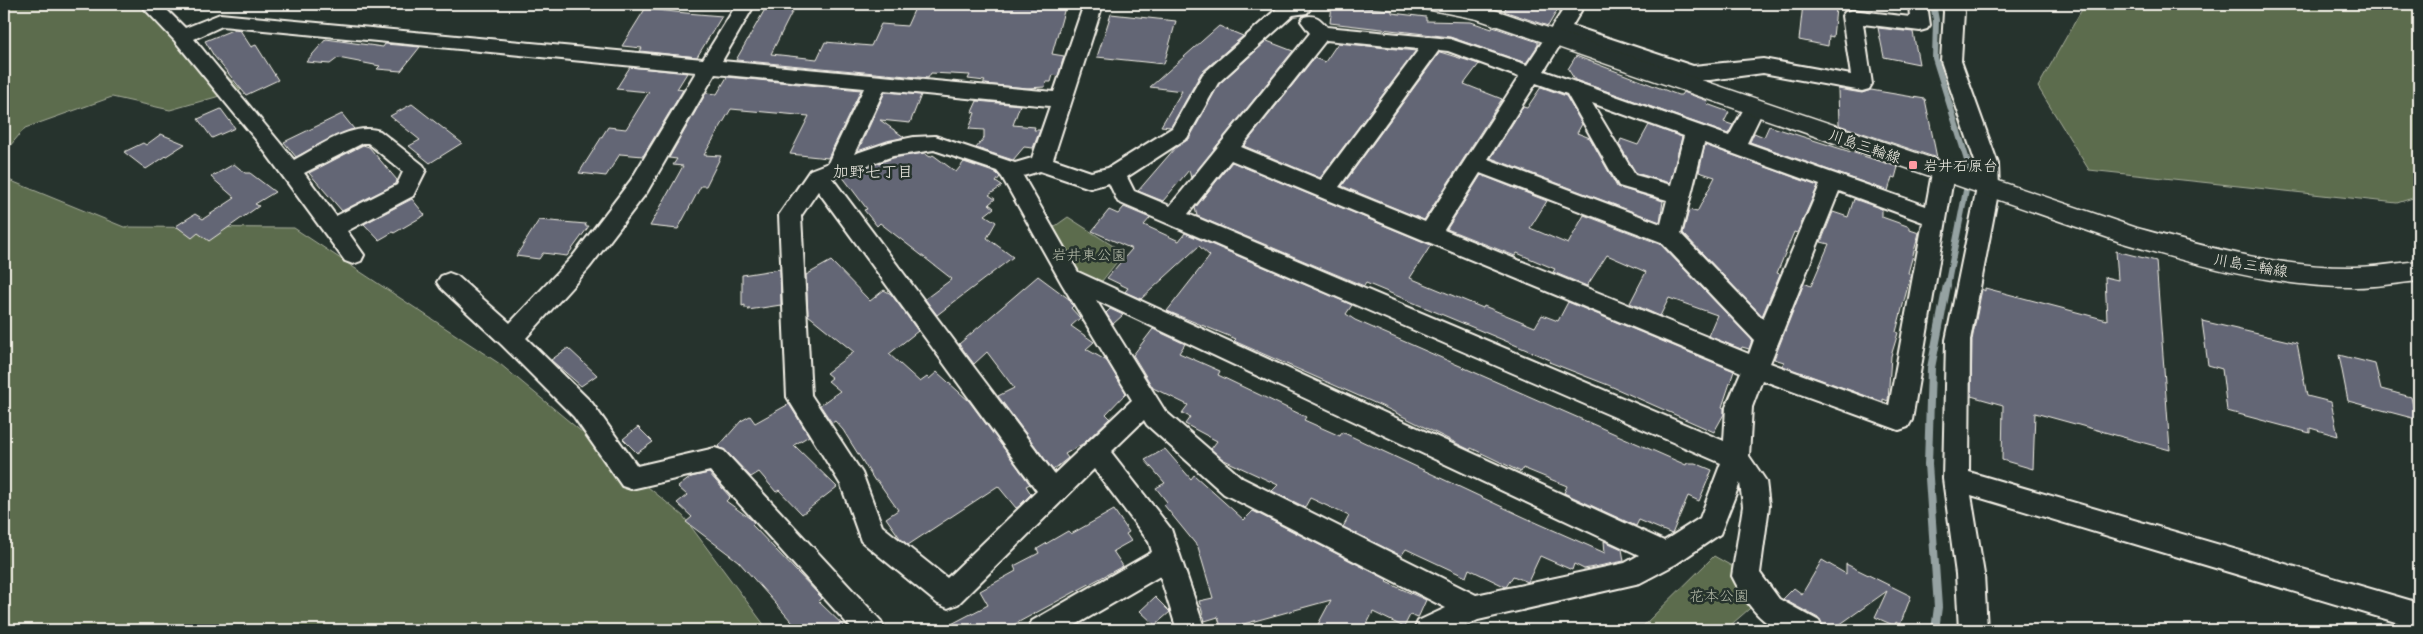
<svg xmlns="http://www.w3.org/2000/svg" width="2423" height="634" font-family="Delius,'Klee One',sans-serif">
<rect width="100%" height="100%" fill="#26332d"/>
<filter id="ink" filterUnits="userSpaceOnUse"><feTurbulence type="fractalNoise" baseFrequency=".02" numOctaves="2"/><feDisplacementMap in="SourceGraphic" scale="10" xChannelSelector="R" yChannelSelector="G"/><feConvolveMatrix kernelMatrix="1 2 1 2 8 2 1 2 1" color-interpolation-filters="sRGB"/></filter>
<g filter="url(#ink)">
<path fill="#5b6c4e" stroke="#a8ae9b" d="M 4,4 L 157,4 L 241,90 L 170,110 L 112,97 L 25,128 L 4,153 Z
M 2085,4 L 2419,4 L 2419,196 L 2397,203 L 2089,170 L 2038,87 Z
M 4,178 L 124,227 L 294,228 L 500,364 L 683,516 L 768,630 L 4,630 Z
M 1068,217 L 1124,253 L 1102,281 L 1073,271 L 1051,229 Z
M 1714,556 L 1772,589 L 1725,630 L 1639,630 Z"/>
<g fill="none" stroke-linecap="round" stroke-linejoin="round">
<path stroke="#95a2a2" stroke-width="6" d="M 1933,4 L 1936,20 L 1935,58 L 1970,170 L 1947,287"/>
<path stroke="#95a2a2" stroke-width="8" d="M 1935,630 L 1938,607 L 1928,464 L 1931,368 L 1947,285"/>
</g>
<path fill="#636674" stroke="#f4f1e8" d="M 768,4 L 796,4 L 771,54 L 817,59 L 825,42 L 871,46 L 881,24 L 907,26 L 915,8 L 924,9 L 926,4 L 1066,4 L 1052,54 L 1064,56 L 1058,76 L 1053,75 L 1051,82 L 1046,82 L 1045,87 L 1027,88 L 983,84 L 985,81 L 968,79 L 970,75 L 931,73 L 928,78 L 736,60 Z
M 1508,4 L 1561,4 L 1548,26 L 1504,11 Z
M 1803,4 L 1836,9 L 1833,37 L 1829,36 L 1828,46 L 1799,40 Z
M 1332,5 L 1392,10 L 1392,13 L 1426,17 L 1426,21 L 1471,22 L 1492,29 L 1493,27 L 1538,42 L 1538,45 L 1526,63 L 1450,37 L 1330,23 Z
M 645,9 L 686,13 L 722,16 L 697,57 L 640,51 L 642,48 L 622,46 Z
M 1111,14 L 1176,21 L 1164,64 L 1097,57 Z
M 1219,26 L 1243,36 L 1201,73 L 1171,127 L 1161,126 L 1182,91 L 1150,87 Z
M 1878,28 L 1913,32 L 1919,64 L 1884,57 Z
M 235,29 L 240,30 L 251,47 L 256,45 L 278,80 L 246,95 L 214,56 L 205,41 Z
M 326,39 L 383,47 L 385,44 L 420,47 L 401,71 L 377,69 L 380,66 L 338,58 L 330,64 L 306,62 Z
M 1267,41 L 1293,51 L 1191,178 L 1189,170 L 1163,201 L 1138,191 L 1175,148 L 1189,139 L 1219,84 Z
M 1338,43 L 1416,51 L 1320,178 L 1244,146 L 1314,58 L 1325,62 Z
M 1440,52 L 1479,64 L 1464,84 L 1502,99 L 1424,220 L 1342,186 Z
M 1576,56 L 1678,95 L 1681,95 L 1683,92 L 1708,101 L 1707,104 L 1729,112 L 1724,122 L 1733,125 L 1728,134 L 1575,80 L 1568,69 Z
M 630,67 L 687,73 L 677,89 L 683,90 L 643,156 L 620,154 L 606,176 L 579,173 L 608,127 L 626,129 L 649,92 L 616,89 Z
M 727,77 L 861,90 L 828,158 L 790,154 L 809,116 L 731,109 L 704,155 L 721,156 L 706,186 L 701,186 L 678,229 L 650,226 L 683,166 L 673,165 L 677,159 L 669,158 L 706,93 L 717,94 Z
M 1541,87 L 1566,96 L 1582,124 L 1577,133 L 1590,138 L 1617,187 L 1663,201 L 1660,222 L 1491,158 L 1523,107 L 1527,108 Z
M 1838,89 L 1862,93 L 1871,90 L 1925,99 L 1937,158 L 1839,125 Z
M 885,92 L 921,95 L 910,123 L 880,120 L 904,137 L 858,151 Z
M 977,101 L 1020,105 L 1013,125 L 1035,127 L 1034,130 L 1040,130 L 1033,148 L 1024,147 L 1013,160 L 976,148 L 984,138 L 984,130 L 969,129 L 975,113 L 972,112 Z
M 412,104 L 462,143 L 430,163 L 409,146 L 420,140 L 390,116 Z
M 221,109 L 235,128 L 212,138 L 198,119 Z
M 342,114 L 354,129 L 335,136 L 296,157 L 284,142 Z
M 1649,125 L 1682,137 L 1670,183 L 1636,173 L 1619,144 L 1621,139 L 1638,145 Z
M 1769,126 L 1898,167 L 1895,178 L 1892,177 L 1888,191 L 1750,142 L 1754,133 L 1764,137 Z
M 161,134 L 185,144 L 146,169 L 124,152 L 143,143 L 146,145 Z
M 363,145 L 369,147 L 397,180 L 396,184 L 342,211 L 309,173 Z
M 1705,145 L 1818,186 L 1797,233 L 1794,232 L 1777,273 L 1780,274 L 1762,316 L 1683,233 L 1689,210 L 1697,212 L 1715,177 L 1699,172 Z
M 924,153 L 930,157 L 933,155 L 956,172 L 964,162 L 996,173 L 1000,177 L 996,182 L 1002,186 L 989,195 L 995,199 L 989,204 L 994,208 L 985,215 L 996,222 L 987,238 L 1013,257 L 937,315 L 925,299 L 952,279 L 880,223 L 877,226 L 864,210 L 867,209 L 842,176 L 893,158 Z
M 1232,162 L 1431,245 L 1410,278 L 1483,308 L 1484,306 L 1535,327 L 1542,315 L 1558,321 L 1568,302 L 1734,371 L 1722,407 L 1724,408 L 1724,414 L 1714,432 L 1608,385 L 1549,362 L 1550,360 L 1508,342 L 1366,283 L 1364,286 L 1197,216 L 1195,208 Z
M 234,164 L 245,173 L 250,173 L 275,192 L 255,204 L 259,206 L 209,241 L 198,233 L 192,238 L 176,226 L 195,214 L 203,219 L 235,198 L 211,177 Z
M 1481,175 L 1547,201 L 1530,228 L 1568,244 L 1584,215 L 1660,244 L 1752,340 L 1749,349 L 1742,347 L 1741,349 L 1708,336 L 1717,315 L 1669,298 L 1660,316 L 1630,303 L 1646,272 L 1607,255 L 1587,286 L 1553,272 L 1555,269 L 1517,253 L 1515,256 L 1447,229 Z
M 412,199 L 425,215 L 394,233 L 393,232 L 379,240 L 364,224 Z
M 1854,199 L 1882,209 L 1882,217 L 1910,227 L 1910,230 L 1919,233 L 1908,273 L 1911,274 L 1896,332 L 1898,333 L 1891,356 L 1888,401 L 1883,399 L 1883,402 L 1782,366 L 1784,362 L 1774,359 L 1804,283 L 1811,286 L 1829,244 L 1821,242 L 1833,212 L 1848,217 Z
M 1124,207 L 1150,218 L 1144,225 L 1179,241 L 1185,233 L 1352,305 L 1346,314 L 1355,320 L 1686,465 L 1687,463 L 1695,463 L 1712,470 L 1699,501 L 1688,496 L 1672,534 L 1639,520 L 1636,526 L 1564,493 L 1567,486 L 1523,468 L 1521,472 L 1471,448 L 1470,450 L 1386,408 L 1234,341 L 1236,339 L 1167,311 L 1210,256 L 1199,246 L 1141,299 L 1125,292 L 1128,288 L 1107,278 L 1132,249 L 1092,231 L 1109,210 L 1118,214 Z
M 539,220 L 586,224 L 585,226 L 589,226 L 567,256 L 543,253 L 539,259 L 516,256 Z
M 2116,251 L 2156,261 L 2170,450 L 2035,413 L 2033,469 L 2002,460 L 2003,405 L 1971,396 L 1972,340 L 1982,289 L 1985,291 L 1985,288 L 2107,320 L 2105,277 L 2118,280 Z
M 831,261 L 870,301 L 884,290 L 891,294 L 918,331 L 889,354 L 920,382 L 927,377 L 929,379 L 937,372 L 969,401 L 1030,484 L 1026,486 L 1031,494 L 1018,507 L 1016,508 L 998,486 L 908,545 L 900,538 L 886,518 L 898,510 L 877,480 L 875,481 L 843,430 L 835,421 L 832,423 L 820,405 L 840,391 L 828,381 L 832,378 L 826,373 L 854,352 L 808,315 L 806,275 Z
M 780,269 L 781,305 L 748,310 L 750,308 L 745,308 L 745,305 L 742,306 L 742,275 Z
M 1038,276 L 1069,299 L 1073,306 L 1071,308 L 1080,318 L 1071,326 L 1094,342 L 1086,349 L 1107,361 L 1126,393 L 1106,414 L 1110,418 L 1084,443 L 1065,454 L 1068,458 L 1053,470 L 998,396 L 1014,388 L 987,352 L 974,364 L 959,344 Z
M 1110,309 L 1123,315 L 1113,324 L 1106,313 Z
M 2202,321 L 2297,343 L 2307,396 L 2331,402 L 2338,436 L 2310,428 L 2310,433 L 2227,411 L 2222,369 L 2208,365 Z
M 1153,329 L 1185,344 L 1179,353 L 1220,371 L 1218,375 L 1306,417 L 1304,420 L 1340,436 L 1342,432 L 1526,518 L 1605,553 L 1604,541 L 1622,549 L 1624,561 L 1584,569 L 1574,564 L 1572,570 L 1540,556 L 1528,582 L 1513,576 L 1506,587 L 1469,569 L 1466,577 L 1406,549 L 1401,556 L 1343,527 L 1349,516 L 1310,498 L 1305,507 L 1272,491 L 1278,485 L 1222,459 L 1211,449 L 1217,441 L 1185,424 L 1190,417 L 1182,413 L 1188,405 L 1153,388 L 1133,355 Z
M 568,348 L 597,375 L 581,386 L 551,360 Z
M 2339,355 L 2375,364 L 2381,389 L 2411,397 L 2416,419 L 2348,401 Z
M 789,404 L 809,436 L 794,445 L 837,487 L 802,514 L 779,490 L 776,492 L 759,472 L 751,477 L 725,450 L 718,447 L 741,421 L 750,416 L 755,423 Z
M 638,427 L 653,442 L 637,453 L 623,439 Z
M 1165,449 L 1191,479 L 1194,475 L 1244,520 L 1253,511 L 1388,580 L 1386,582 L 1426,600 L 1418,618 L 1410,615 L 1404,627 L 1373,612 L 1364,630 L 1315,630 L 1331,600 L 1222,630 L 1218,617 L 1205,621 L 1199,601 L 1213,598 L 1198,547 L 1164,505 L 1167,502 L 1156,488 L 1165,483 L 1145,460 Z
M 709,473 L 730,497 L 726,501 L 752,520 L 754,523 L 752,525 L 822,598 L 818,601 L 848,630 L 799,630 L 738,561 L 686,522 L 692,517 L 677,503 L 687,495 L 678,487 L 691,477 Z
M 1114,510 L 1129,532 L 1126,534 L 1131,541 L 1113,551 L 1123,566 L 1004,630 L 940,630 L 988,605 L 980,591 L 1016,571 L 1014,566 L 1039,553 L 1037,549 L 1068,531 L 1071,534 Z
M 1822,560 L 1846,574 L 1846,564 L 1911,596 L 1900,625 L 1896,622 L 1895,626 L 1875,617 L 1887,591 L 1832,630 L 1825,630 L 1820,619 L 1783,599 L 1794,588 L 1802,594 Z
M 1155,597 L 1170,612 L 1155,625 L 1140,611 Z"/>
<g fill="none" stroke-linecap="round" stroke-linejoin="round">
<defs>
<path id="minor" d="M 140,4 L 161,4 L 185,28 L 220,14 L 703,59 L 737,4 L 755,4 L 722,61 L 1054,92 L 1084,4 L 1103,4 L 1053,159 L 1091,172 L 1108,168 L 1172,128 L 1203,74 L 1281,5 L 1307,5 L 1310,9 L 1307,13 L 1293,15 L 1218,83 L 1187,138 L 1127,177 L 1134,191 L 1170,206 L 1310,33 L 1301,21 L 1304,17 C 1316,14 1320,19 1327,27 L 1450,39 L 1527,65 L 1567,4 L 1585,4 L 1572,26 L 1693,66 L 1763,59 L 1851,75 L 1842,16 L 1845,12 L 1852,10 L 1910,17 L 1909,4 L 1927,4 L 1930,25 L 1927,29 L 1920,31 L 1863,24 L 1872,84 L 1869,89 L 1862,91 L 1763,73 L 1710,80 L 1691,80 L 1565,37 L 1544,71 L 1729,136 L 1747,103 L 1754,101 L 1761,103 L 1764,108 L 1747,143 L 1926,206 L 1932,173 L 1935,168 L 1943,165 L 1951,168 L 1954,173 L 1912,420 L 1908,427 L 1899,430 L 1762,380 L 1752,407 L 1749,456 L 1766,481 L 1769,506 L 1760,573 L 1779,599 L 1819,621 L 1823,630 C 1811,630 1796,632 1784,630 C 1760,626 1742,596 1732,576 L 1743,506 L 1740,483 L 1720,534 L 1676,564 L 1640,583 L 1478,620 L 1457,630 L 1414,630 L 1418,621 L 1446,608 L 1224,494 L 1147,425 L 1144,420 L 1111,452 L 1171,529 L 1205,630 L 1177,630 L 1160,576 L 1067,630 L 1028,630 L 1032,621 L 1152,552 L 1149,542 L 1094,469 L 958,604 L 948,608 L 938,604 L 861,541 L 841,485 L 787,397 L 779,215 L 810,170 L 828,163 L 864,88 L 715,74 L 647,192 L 589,268 L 526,338 L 592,403 L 637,466 L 715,448 L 724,451 L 881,621 L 885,630 L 853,630 L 710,471 L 631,489 L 622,486 L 574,417 L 502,345 L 441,288 L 437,282 L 441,276 L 449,273 L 457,276 L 510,323 L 573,256 L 631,180 L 696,72 L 222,26 L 194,39 L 294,160 C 319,147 351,122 380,131 L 423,165 L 426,170 L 413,196 L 347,231 L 364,255 L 361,261 L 353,264 L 345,261 L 257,141 L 175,41 ZM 1326,40 L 1419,49 L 1321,180 L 1241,147 ZM 1439,50 L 1448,51 L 1519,77 L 1425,222 L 1339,187 ZM 1536,83 L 1567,94 L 1619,186 L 1667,200 L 1661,224 L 1488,159 ZM 884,90 L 1050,106 L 1032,158 L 1015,163 L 935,136 L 914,137 L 889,142 L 854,154 ZM 1592,103 L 1684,136 L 1671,185 L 1635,175 ZM 363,143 L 368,143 L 403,172 L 397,185 L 336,216 L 304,173 ZM 1704,143 L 1820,185 L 1763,319 L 1681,234 ZM 934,150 L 997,171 L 1002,177 L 1062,284 L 1132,400 L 1054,474 L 832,178 L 893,156 ZM 1231,160 L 1741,372 L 1726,407 L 1724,441 L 1188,214 ZM 1040,171 L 1090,188 L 1109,183 L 1118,202 L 1721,463 L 1700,518 L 1664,541 L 1078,272 L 1023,176 ZM 1480,173 L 1661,242 L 1754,340 L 1749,354 L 1444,230 ZM 818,191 L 1037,491 L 947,578 L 882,526 L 862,473 L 811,395 L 801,216 ZM 1839,191 L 1923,222 L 1889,406 L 1770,363 ZM 1096,300 L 1639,555 L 1625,563 L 1476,595 L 1242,478 L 1165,411 Z
M 1943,4 L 1962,4 L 1964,12 L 1961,61 L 1998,164 L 1999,188 L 1970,340 L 1969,472 L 2419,603 L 2419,629 L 1971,495 L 1984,574 L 1987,630 L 1959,630 L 1956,574 L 1943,479 L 1946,340 L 1977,188 L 1976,164 L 1941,61 L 1944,12 Z"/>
<path id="major" d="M 1423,4 L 1470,4 L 1489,8 L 2137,228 C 2207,247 2281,268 2354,267 C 2376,267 2398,263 2419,261 L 2419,281 C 2398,283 2376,287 2355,287 C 2277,288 2197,265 2123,243 L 1477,19 L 1426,9 Z"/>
</defs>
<use href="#minor" stroke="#f4f1e8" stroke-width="4"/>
<use href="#major" stroke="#f4f1e8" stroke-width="3"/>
<use href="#minor" fill="#26332d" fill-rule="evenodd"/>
<use href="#major" fill="#26332d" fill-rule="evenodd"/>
</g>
</g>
<rect fill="#ff9aa2" stroke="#26332d" stroke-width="2" x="1908" y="160" width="10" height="10" rx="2.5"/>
<g text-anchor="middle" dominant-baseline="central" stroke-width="5" stroke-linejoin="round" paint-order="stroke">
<g font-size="15" fill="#f4f1e8" stroke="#26332d">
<text transform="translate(1865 146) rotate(19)">川島三輪線</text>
<text transform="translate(2251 265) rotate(10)">川島三輪線</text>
</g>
<g font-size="15" fill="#f4f1e8" stroke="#26332d" text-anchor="start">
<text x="1923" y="165">岩井石原台</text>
</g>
<g font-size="15" fill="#b7bcaa" stroke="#26332d">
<text x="1089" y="254">岩井東公園</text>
<text x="1719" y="595">花本公園</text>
</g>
<g font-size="16" fill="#f4f1e8" stroke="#26332d">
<text x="873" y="171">加野七丁目</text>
</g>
</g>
<rect width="2423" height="634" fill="none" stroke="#26332d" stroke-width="20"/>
<rect x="10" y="10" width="2403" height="614" fill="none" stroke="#f4f1e8" stroke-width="2" filter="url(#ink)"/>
</svg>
